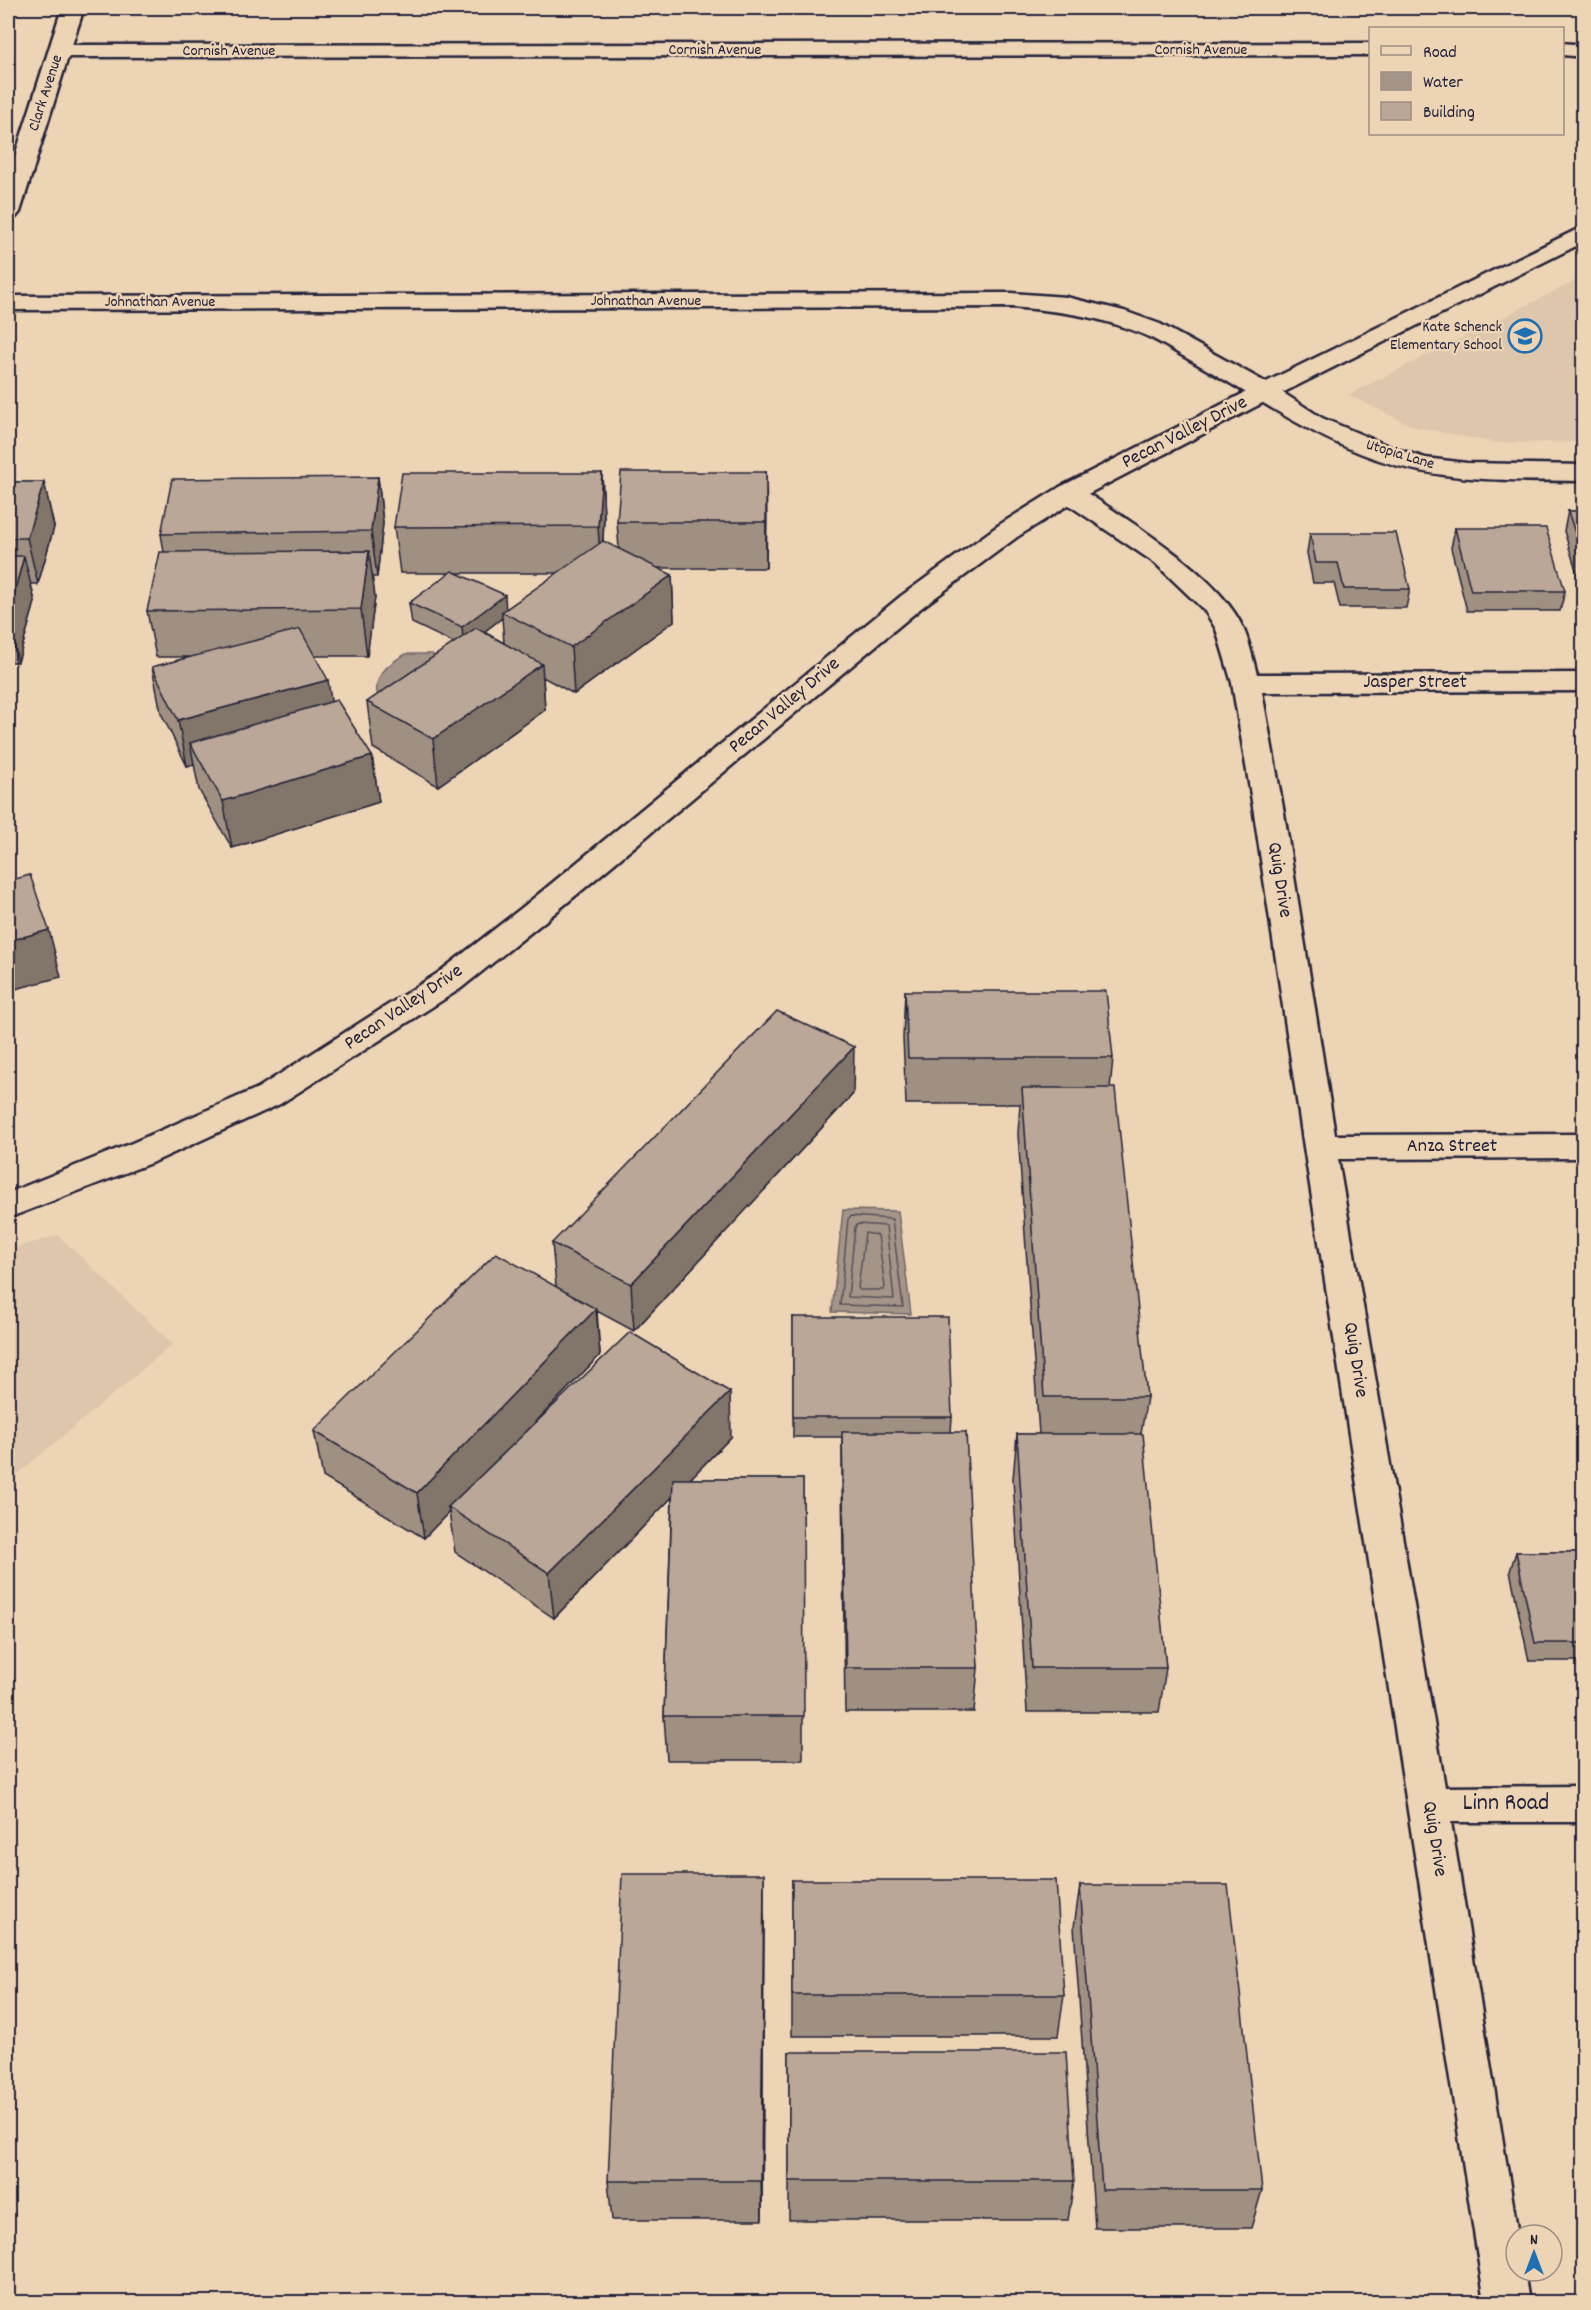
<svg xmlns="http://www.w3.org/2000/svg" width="1591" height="2310" font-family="Dekko,sans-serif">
<rect width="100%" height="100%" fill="#edd4b5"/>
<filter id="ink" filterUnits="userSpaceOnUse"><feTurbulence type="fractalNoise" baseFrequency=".0167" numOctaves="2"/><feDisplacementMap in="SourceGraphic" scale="12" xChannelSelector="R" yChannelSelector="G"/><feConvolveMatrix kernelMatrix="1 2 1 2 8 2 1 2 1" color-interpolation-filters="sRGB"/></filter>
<g filter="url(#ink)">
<path fill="#dec6ac" d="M 1583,277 L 1583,442 L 1496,443 L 1415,427 L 1348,395 Z
M 58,1235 L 173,1344 L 8,1482 L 8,1250 Z"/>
<path fill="#a59589" stroke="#71676a" stroke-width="1.5" d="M 406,654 L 432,654 L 438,658 L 382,698 L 377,693 C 374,675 391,662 406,654 Z
M 843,1210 L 898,1211 L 911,1314 L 832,1312 Z"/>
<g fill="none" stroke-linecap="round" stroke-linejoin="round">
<path stroke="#56505a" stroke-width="1.5" d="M 851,1216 L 892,1219 L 903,1307 L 840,1305 L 848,1219 Z
M 858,1224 L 886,1226 L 894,1299 L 848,1297 L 855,1227 Z
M 865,1233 L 878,1235 L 885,1287 L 883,1290 L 860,1290 L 858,1288 Z"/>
<defs>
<path id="street" d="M 62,8 L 84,8 L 72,45 L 1370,43 L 1370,55 L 68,57 L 20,212 L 16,217 L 8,219 L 8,178 Z
M 1562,43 L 1584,45 L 1584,57 L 1562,55 Z
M 1011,293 L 1066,297 L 1124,311 L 1160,324 L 1274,387 L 1322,418 L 1393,448 L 1425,458 L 1467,463 L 1584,465 L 1584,481 C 1513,480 1444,483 1376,459 C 1310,436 1253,395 1192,361 C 1175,352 1158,340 1140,333 C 1094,315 1059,311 1011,307 L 8,310 L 8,296 Z
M 1069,485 L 1078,487 C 1127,520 1221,575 1244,630 C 1250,644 1253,660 1257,674 L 1584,673 L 1584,691 L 1262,692 L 1284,813 L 1335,1135 L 1584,1134 L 1584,1158 L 1338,1159 L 1445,1787 L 1584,1786 L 1584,1822 L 1451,1822 L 1518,2235 L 1516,2235 L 1516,2271 L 1524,2271 L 1529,2302 L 1485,2302 L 1304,1147 L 1254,813 L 1232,683 L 1216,629 L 1205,611 L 1155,563 L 1060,499 L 1056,493 L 1060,487 Z"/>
<path id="secondary" d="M 1584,226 L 1584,242 L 1274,397 L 1078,499 L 1017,537 L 921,608 L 545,921 L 460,989 L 280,1104 L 156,1161 L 8,1218 L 8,1193 L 132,1143 L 258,1088 L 438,973 L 523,907 L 901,596 L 999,525 L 1060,487 L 1256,387 Z"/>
</defs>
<use href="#street" stroke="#22223b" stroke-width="5"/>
<use href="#secondary" stroke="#22223b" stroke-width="5"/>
<use href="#street" fill="#edd4b5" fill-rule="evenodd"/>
<use href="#secondary" fill="#edd4b5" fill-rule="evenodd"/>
</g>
<path fill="#a09082" stroke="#22223b" stroke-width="1.5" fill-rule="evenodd" d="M 766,472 L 766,568 L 658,568 L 672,575 L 674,621 L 574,694 L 543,677 L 545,710 L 438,786 L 373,748 L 367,702 L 454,643 L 412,623 L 409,603 L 450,573 L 400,573 L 394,527 L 602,473 L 604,518 L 603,542 L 619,549 L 617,522 ZM 456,573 L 558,573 L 506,609 ZM 502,618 L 504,643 L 484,632 Z
M 378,477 L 383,523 L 377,577 L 372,577 L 375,597 L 367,656 L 315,656 L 331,702 L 372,756 L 379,802 L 232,848 L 199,790 L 194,764 L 187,766 L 161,713 L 152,667 L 190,657 L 156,657 L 147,611 L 164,552 L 161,534 Z
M 8,482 L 44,482 L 54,527 L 38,584 L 31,584 L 35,602 L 18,662 L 8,662 Z
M 1568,511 L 1584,511 L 1584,596 L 1564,531 Z
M 1455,528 L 1565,591 L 1560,611 L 1467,611 L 1451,548 Z
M 1310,533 L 1410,589 L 1406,608 L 1340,608 L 1334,583 L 1313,583 L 1307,553 Z
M 905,991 L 1113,1058 L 1110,1088 L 1147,1397 L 1141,1434 L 1166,1668 L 1159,1712 L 1027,1712 L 1013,1479 L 1017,1434 L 1039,1434 L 1018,1134 L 1020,1104 L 906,1104 L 903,1038 Z
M 853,1094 L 634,1331 L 597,1311 L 600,1355 L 523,1435 L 731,1437 L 690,1479 L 803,1479 L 803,1760 L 667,1760 L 664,1716 L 672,1497 L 554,1618 L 455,1552 L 449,1512 L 424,1538 L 323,1477 L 314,1431 L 556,1286 L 552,1243 Z
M 793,1317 L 952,1417 L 951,1432 L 978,1668 L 974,1712 L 845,1712 L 842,1478 L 842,1437 L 793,1437 Z
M 1516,1552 L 1584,1552 L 1584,1661 L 1529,1661 L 1510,1571 Z
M 792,1880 L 1064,1995 L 1058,2036 L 792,2036 Z
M 1080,1885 L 1262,2190 L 1251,2228 L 1095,2228 L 1074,1927 Z
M 764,1916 L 762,2220 L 612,2220 L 608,2181 Z
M 789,2052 L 1074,2181 L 1068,2220 L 789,2220 Z"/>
<path fill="#82756a" stroke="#22223b" stroke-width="1.5" d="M 766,472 L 767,518 L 766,568 Z
M 602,473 L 604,518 L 601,573 L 598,526 Z
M 378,477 L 383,523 L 377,577 L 371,531 Z
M 44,482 L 54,527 L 38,584 L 27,538 Z
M 369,551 L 375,597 L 367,656 L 361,609 Z
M 24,556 L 35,602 L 18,662 L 8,615 Z
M 672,575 L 674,621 L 574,694 L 571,647 Z
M 505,595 L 506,614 L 502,612 L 502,618 L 464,647 L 462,627 Z
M 542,664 L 545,710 L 438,786 L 433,739 Z
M 328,680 L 335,727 L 190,743 L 194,764 L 187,766 L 178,720 Z
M 372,756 L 379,802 L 232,848 L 223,801 Z
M 49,930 L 61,977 L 8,991 L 8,941 Z
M 854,1047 L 853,1094 L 634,1331 L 631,1284 Z
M 596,1309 L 600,1355 L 452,1509 L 448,1507 L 449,1512 L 424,1538 L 417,1493 Z
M 730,1392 L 731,1437 L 554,1618 L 549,1573 Z
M 764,1874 L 764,1916 L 762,2220 L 761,2181 Z"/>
<path fill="#baa797" stroke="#22223b" stroke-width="1.5" d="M 621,472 L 766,472 L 766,522 L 617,522 Z
M 402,473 L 602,473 L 598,526 L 394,527 Z
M 378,477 L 371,531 L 161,534 L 172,479 Z
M 8,482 L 44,482 L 27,538 L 8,538 Z
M 1568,511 L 1584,511 L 1584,561 Z
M 1455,528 L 1546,528 L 1565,591 L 1471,591 Z
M 1310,533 L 1396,533 L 1410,589 L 1344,589 L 1338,563 L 1316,563 Z
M 603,541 L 672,575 L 571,647 L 502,612 Z
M 369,551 L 361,609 L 147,611 L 160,552 Z
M 8,556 L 24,556 L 8,615 Z
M 452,571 L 505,595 L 462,627 L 409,603 Z
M 476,628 L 542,664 L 433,739 L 367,702 Z
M 300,629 L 328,680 L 178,720 L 152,667 Z
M 337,700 L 372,756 L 223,801 L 190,743 Z
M 30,875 L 49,930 L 8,941 L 8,881 Z
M 905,991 L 1106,991 L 1113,1058 L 908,1058 Z
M 777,1011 L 854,1047 L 631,1284 L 552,1243 Z
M 1022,1088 L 1115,1088 L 1147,1397 L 1044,1397 Z
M 496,1253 L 596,1309 L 417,1493 L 314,1431 Z
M 793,1317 L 948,1317 L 952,1417 L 793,1417 Z
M 630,1332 L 730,1392 L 549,1573 L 448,1507 Z
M 842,1432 L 966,1432 L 978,1668 L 846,1668 Z
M 1017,1434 L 1143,1434 L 1166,1668 L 1032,1668 Z
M 673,1479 L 803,1479 L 804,1716 L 664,1716 Z
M 1516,1552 L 1584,1552 L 1584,1643 L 1535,1643 Z
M 622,1874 L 764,1874 L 761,2181 L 608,2181 Z
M 792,1880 L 1056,1880 L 1064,1995 L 792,1995 Z
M 1080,1885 L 1228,1885 L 1262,2190 L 1102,2190 Z
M 789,2052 L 1066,2052 L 1074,2181 L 789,2181 Z"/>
</g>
<defs>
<symbol id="school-ring" viewBox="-11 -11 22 22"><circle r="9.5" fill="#edd4b5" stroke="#1f6fb2" stroke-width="1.5"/><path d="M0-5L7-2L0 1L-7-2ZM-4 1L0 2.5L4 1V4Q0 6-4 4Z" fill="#1f6fb2"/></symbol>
</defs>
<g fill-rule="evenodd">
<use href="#school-ring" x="1506" y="317" width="38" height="38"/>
</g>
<g text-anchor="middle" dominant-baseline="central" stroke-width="5" stroke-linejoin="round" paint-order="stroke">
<g font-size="16" fill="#22223b" stroke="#edd4b5">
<text x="715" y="50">Cornish Avenue</text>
<text x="1201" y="50">Cornish Avenue</text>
<text x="229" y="51">Cornish Avenue</text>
<text transform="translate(46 93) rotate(-72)">Clark Avenue</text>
<text x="646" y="301">Johnathan Avenue</text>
<text x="160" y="302">Johnathan Avenue</text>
<text transform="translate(1400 455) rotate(17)">Utopia Lane</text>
</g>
<g font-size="16" fill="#22223b" stroke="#edd4b5" text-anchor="end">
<text x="1502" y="327">Kate Schenck<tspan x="1502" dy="18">Elementary School</tspan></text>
</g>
<g font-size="20" fill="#22223b" stroke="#edd4b5">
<text transform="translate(1185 433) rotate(-27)">Pecan Valley Drive</text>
<text x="1415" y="683">Jasper Street</text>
<text transform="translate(785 706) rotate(-40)">Pecan Valley Drive</text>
<text transform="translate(1279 880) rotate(81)">Quig Drive</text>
<text transform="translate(404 1008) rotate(-34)">Pecan Valley Drive</text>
<text x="1452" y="1147">Anza Street</text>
<text transform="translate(1355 1360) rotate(81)">Quig Drive</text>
<text transform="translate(1434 1839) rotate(81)">Quig Drive</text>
</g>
<g font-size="24" fill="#22223b" stroke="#edd4b5">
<text x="1506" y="1804">Linn Road</text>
</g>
</g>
<rect width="1591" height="2310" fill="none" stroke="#edd4b5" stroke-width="30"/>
<rect x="15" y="15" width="1561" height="2280" fill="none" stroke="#22223b" stroke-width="2" filter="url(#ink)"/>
<rect x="1369" y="27" width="195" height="108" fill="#edd4b5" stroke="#9c8d84" stroke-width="1.5"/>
<rect x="1381" y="46" width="30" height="9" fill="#edd4b5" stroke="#9c8d84" stroke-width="1.5"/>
<text x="1423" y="57" font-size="18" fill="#22223b">Road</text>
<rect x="1381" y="72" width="30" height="18" fill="#a59589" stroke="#9c8d84" stroke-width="1.5"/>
<text x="1423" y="87" font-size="18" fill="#22223b">Water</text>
<rect x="1381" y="102" width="30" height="18" fill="#baa797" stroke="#9c8d84" stroke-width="1.5"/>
<text x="1423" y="117" font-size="18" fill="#22223b">Building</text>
<g transform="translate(1534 2253)"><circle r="28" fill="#edd4b5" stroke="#9c8d84" stroke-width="1.5"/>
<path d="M0-4.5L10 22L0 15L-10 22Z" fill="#1f6fb2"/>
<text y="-9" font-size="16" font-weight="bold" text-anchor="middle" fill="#22223b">N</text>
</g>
</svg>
